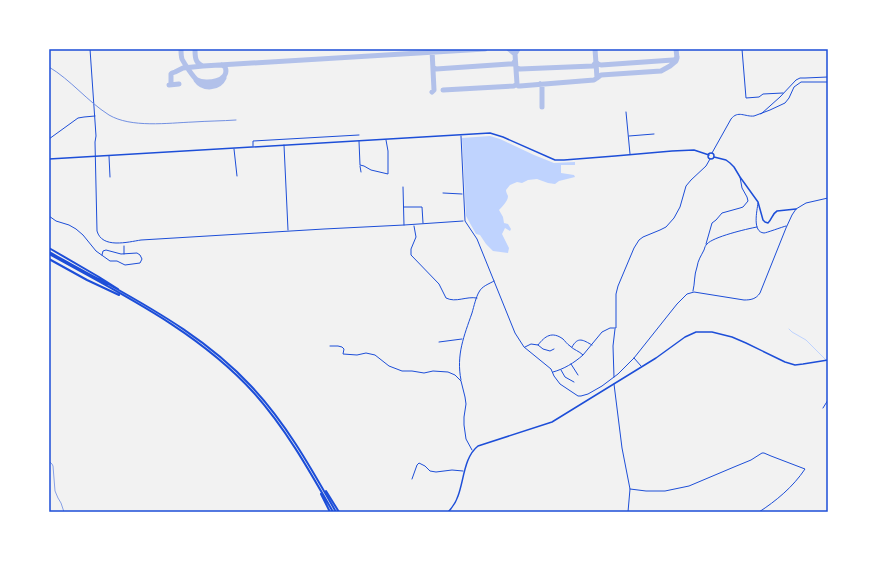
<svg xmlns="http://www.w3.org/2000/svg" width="877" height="561" font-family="'Source Serif 4',serif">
<rect width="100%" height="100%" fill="#f2f2f2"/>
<path fill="#bfd3fe" d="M 490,136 L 500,139 L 534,155 L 554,163 L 575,162 L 575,165 L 561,165 L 561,173 L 574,175 L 575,177 L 559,181 L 555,184 L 548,183 L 537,179 L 528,180 L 522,183 L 517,182 L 510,185 L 506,190 C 506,192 507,194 508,196 C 508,201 502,207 499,210 L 503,217 L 504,223 L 508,224 L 511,229 L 510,231 L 505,228 L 502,234 L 509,248 L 508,253 L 493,251 L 486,244 L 480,235 L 476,234 L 466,216 L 462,138 Z"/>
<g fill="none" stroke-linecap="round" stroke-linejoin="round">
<path stroke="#bfd3fe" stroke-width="1" d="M 789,329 L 792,332 L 806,340 L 828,362"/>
<path stroke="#b2c1ea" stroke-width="5" d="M 181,49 C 181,52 181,56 182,59 C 184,63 193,77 197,80 C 206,85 231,81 225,67 L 222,65
M 195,49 C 195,57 195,63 203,66 L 485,49
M 509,49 L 515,54 L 518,49
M 432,50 L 434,90 L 432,92
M 433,67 L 436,69 L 509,64 L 513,64 L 515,61
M 516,68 L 520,69 L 593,66 L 596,62 L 598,64 L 601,65 L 673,60 L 675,60 L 677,57
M 597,78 L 601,75 L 661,71 L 670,66 L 676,61 L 677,58 L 676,49
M 196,80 C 203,90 219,89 224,78
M 171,84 L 171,74 L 172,73 L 175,72 L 183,68 L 203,66
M 517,84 L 518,86 L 520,86 L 594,80 L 597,78 L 595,49
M 540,84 L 542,86 L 542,107
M 169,85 L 179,84
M 443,90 L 514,86 L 517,84 L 515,54"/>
<path stroke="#1d4ed8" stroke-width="0.5" d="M 49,461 L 52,464 L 53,466 L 55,491 L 58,498 L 61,503 L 64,512"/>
<path stroke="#1d4ed8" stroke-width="1" d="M 90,49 L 96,136 L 95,142 L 97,231 C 102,249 128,242 141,240 L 324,229 L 404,225 L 463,221
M 742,49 L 746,98 L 759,97 L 763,94 L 783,93
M 626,112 L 630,154
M 761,114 L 780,97 L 796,80 L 800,78 L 805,78 L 828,77
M 461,136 L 465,221 L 477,239 L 515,333 L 524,347 L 551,369 L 554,376 L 560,384 L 578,396 L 581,396 L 588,394 L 602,386 L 618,374 L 634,358 L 677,304 L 687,294 L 694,292 L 744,300 C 751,300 756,299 760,293 L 786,228 L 792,215 L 796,209 L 806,203 L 828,198
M 629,136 L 654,134
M 49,139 L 78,118 L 84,117 L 95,116
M 359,141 L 360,165 L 364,166 L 371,170 L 388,174 L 388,151 L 386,140
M 284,145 L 288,230
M 253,146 L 253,141 L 359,135
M 234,149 L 237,176
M 712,153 L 731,119 C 738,110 745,117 754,116 L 770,110 L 785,103 L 789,98 L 794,87 L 801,82 L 828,82
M 109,156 L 110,177
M 360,166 L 361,172
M 403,187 L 404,225
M 443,193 L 462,194
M 758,203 C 757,211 752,232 764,233 C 766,233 782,227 786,226
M 404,207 L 422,207 L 423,223
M 49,216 L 56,221 L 69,225 L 76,229 L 83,235 L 96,251 L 110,261 L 117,261 L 125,265 L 140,263 L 142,259 L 140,255 L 137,253 L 121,254 L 106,250 L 103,251 L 102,255
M 414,226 L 416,237 L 411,249 L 411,255 L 439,284 L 446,298 C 456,303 466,296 477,298
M 706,244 L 712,223 L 716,220 L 722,213 L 740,208 L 743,207 L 748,201 L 747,197 L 742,188 L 740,177
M 124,254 L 124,246
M 693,291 C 695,283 694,275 697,267 C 698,260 701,256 704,250 C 705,247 705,246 707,244 C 713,237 746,229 757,227
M 439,342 L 462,339
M 538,345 L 543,349 L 550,351 L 554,349
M 330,346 L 338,346 L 342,347 L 344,349 L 343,354 L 357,355 L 366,353 L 375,355 L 389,366 L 402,371 L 412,371 L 424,373 L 433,371 L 448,372 L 455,375 L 461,381 L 465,397 L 466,404 L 464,417 L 464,425 L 466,439 L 472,450
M 525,347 L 531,344 L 538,345 C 545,336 552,331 563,339 C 565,341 567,344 570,346 C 574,350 579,351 583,355 C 574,363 564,369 553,372
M 572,347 C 578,336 583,340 592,345
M 583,355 L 602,332 L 610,328 L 616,328 L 616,294 L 618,286 L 634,248 L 639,240 L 643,237 L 660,230 L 666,227 L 674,218 L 680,207 L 686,186 L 691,180 L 706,166 L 710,159
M 634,358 L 641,366
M 571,364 L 578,375
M 561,370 L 565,377 L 574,382
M 614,377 L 613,346 L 615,329
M 461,380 C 456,355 464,336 472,313 C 474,306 476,297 479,292 C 482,286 489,284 494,281
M 614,384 L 622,448 L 630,489 L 628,512
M 823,408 L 828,400
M 412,479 L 417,465 L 419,463 L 425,466 L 430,471 L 436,472 L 452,470 L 463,471
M 630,489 L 646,491 L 665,491 L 689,486 L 734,467 L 751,460 L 762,453 L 764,453 L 771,456 L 805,469 C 793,487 776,501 759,512"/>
<path stroke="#1d4ed8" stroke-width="1.5" d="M708 156a3 3 0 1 1 6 0a3 3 0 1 1-6 0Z
M 714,157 L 726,160 L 730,163 L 734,167 L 740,177 L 758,202 L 763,220 L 765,222 L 768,223 C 772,219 772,214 777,211 L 796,209
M 49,159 L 490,133 L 503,137 L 555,160 L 564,160 L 615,156 L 672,151 L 694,150 L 709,155
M 448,512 C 453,507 456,502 458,496 C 464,480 464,457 478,446 L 552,422 L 656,358 L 685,337 L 696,332 L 712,332 L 732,337 L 746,343 L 785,362 L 795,365 L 803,364 L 828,360"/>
<path stroke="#1d4ed8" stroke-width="2" d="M 49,248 L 99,277 L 118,289
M 49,252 C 69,263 88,274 108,284 C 160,313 210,342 251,386 C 286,423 311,468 336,512
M 49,254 C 121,294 198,331 254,393 C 286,429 309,470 333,512
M 49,259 L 87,280 L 119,295
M 326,491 L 339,512
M 321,494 L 330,512"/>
<path stroke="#7290e2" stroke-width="1" d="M 49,67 C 71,80 87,101 109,115 C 131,128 168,123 193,122 C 208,121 222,121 236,120"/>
</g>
<rect width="877" height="561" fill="none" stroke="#ffffff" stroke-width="100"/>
<rect x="50" y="50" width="777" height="461" fill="none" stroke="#1d4ed8" stroke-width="1.5"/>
</svg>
